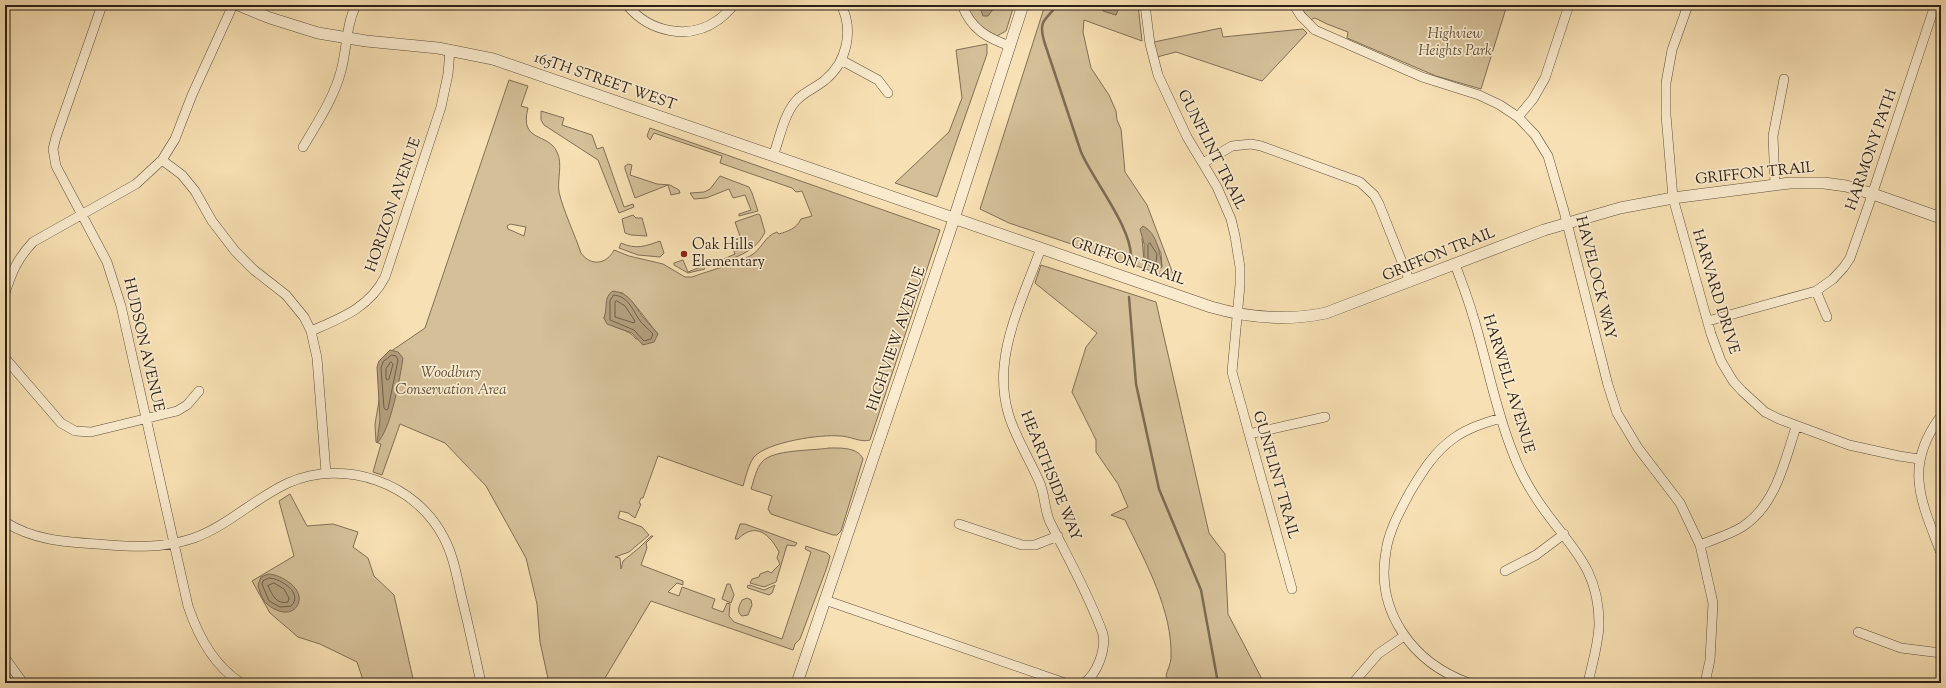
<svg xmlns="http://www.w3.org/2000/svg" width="1946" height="688" font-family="'Sorts Mill Goudy',serif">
<rect width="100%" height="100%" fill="#f7e0b3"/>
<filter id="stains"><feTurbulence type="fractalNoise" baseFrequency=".005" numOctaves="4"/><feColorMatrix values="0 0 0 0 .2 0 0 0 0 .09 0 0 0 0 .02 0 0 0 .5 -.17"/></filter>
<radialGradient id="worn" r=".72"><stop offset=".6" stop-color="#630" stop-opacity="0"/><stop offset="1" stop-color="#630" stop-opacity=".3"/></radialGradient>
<path fill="#d4bf98" stroke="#806f56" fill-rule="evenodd" d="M 966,5 L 979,5 L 979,8 L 993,10 L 996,5 L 1014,5 L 1006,31 L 997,36 C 981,31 974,19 966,5 Z
M 1045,5 L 1100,5 L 1104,11 L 1116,15 L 1120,5 L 1138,5 L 1142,41 L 1084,20 L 1083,32 L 1091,68 L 1109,95 L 1116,111 L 1117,120 L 1121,129 L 1125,172 L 1147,205 L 1175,279 L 1009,223 L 980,209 ZM 1142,238 L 1156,243 L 1161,253 L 1162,267 L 1159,269 L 1150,266 L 1144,261 Z
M 1299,5 L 1507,5 L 1481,89 L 1436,76 L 1347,38 L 1348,32 L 1327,24 L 1315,18 L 1310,20 Z
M 1221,28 L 1223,37 L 1303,29 L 1307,33 L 1262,81 L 1176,52 L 1157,57 L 1154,42 Z
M 987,44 L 987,54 L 937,197 L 895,183 L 949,132 L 962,98 L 956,50 Z
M 509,80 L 528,86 L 521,106 L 528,108 C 519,143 548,132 557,152 C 563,164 557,179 559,192 C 563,210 575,235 581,253 C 591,267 607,264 614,250 L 629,256 L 663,264 L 685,277 L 692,277 C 711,270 732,265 750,256 C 762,250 764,236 777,232 L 779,234 C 788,231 796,229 801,219 L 812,216 L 802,191 L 796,192 L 792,188 L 720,163 L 722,156 L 654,133 L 650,140 L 647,136 L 650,128 L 940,230 L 870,440 C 861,443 850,436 840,436 C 821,434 767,442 754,457 C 748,465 746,477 743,486 L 658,456 L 643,498 L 641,498 L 639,503 L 641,504 L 635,518 L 628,513 L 620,511 L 618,518 L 642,527 L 649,535 L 629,552 L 615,557 L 620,558 L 621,569 L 623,561 L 640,547 L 651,536 L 653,536 L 646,543 L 647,548 L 641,565 L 683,581 L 683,585 L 677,583 L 668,592 L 679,596 L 682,587 L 715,599 L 712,608 L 723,612 L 727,603 L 730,604 L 729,616 L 734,622 L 782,639 L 811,552 L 805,549 L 806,546 L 827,553 L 830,556 L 827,567 L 800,639 L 795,644 L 793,650 L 651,601 L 602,683 L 549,683 L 540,642 L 537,604 L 526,558 L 486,486 L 445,443 L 400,424 L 382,475 L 373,472 L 381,444 L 376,442 L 375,424 L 387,354 L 425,328 ZM 510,224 L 526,227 L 524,236 L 508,229 L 507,226 ZM 621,292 C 636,303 645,319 658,334 L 636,339 C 628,327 610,330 604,318 L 607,309 Z
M 541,111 L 564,118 L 562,125 L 592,135 L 597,149 L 603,147 L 624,207 L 633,204 L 634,207 L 619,213 L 598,160 L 544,125 L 541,120 Z
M 628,164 L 632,165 L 630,175 L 657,184 L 670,185 L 679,190 L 680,193 L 671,195 L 668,185 L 635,198 L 625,169 L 625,166 Z
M 720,176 L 749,187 L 752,193 L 758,211 L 739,216 L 739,214 L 751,210 L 745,195 L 733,198 L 729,189 L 706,198 L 694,199 L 690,193 L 704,192 L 710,189 Z
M 758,214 L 760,215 L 765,232 C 756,251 739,256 720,263 L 719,261 L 735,254 L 731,243 L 741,239 L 735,222 Z
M 633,215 L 636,218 L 642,218 L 647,236 L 631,235 L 625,233 L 622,219 Z
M 660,241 L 664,253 L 660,257 L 638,255 L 619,248 L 621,243 C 636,250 646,246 660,241 Z
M 683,260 L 688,272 L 703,266 L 705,269 L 688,273 L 674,265 L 674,263 Z
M 1041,265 L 1156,302 L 1209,533 L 1225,554 L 1228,614 L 1264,683 L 1171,683 L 1166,676 C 1167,670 1171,664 1171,658 C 1173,611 1145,561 1125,520 L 1111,515 L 1128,507 L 1118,484 L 1096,452 L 1096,440 L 1072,392 L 1086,347 L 1097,333 L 1035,283 Z
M 829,448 C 840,448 858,447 863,459 L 841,531 L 837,535 L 833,535 L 771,514 L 768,509 L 772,496 L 751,489 C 754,480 756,469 762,462 C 773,449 812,451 829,448 Z
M 290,494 L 307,526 L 333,524 L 358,532 L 353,547 L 368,558 L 374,576 L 394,595 L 414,683 L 364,683 L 357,662 L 320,644 L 298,637 L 270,613 L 252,581 L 294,556 L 279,501 Z
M 740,524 L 745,524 L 797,543 L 795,546 L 787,545 L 776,582 L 764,587 L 750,583 L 752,579 L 759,577 L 760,574 L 768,571 L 771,573 L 780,564 L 777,558 L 779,552 C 770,535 756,521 738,539 L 735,539 Z
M 727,584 L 730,584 L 734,595 L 731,603 L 722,599 Z
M 750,585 L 764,590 L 775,585 L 772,593 L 769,595 L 748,588 L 747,586 Z
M 747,598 L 751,600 L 752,605 L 748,615 L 742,616 C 736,612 739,606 742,600 Z"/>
<path fill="#b29e7d" stroke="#7c6b53" d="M 979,5 L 996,5 L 988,16 L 983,16 Z
M 1100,5 L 1120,5 L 1116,15 L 1103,11 Z
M 1143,226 C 1157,233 1160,253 1162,267 L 1159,269 L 1150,266 L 1144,261 L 1144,244 L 1140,229 Z
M 613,291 C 630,293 634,305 643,317 C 648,323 653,328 658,334 L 654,342 L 643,345 L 632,333 L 607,324 L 604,318 C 608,308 603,297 613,291 Z
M 390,350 L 398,352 L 403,358 C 400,377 391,430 377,443 L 380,419 L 377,367 L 379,361 Z
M 268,574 C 281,574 307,590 297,606 C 290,617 275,611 267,604 C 262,600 259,590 258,585 L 261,577 Z"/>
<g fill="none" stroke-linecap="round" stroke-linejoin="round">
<path stroke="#6e5e49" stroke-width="1" d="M 1150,243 L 1157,254 L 1156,263 L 1148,259 L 1148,245 Z
M 614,295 C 627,296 632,308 638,318 C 642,324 648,329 653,334 L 651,339 L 644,341 L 634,330 L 610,320 L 610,301 Z
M 617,301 L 625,306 L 635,321 L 634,323 L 615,317 L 615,302 Z
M 392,355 L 396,356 L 398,360 L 388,409 L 386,410 L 384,408 L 381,368 L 383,362 Z
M 391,362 L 393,364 L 389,379 L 387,380 L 386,378 L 386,369 Z
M 269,578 C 281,578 304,594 291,606 L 280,607 L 269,601 L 262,584 L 263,581 Z
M 274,583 L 284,589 L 289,598 L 288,602 C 276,605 272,594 268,586 Z"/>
<path stroke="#7c6b53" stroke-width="2.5" d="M 1057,5 C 1046,21 1038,19 1044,41 L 1081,152 C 1093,180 1133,229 1131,259
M 1129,297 L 1136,384 L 1159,489 L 1201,590 L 1218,683"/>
<defs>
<path id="minor" d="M 102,5 L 56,137 L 53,149 L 56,166 L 107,262 L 121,306 L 188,606 C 198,636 213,665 241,683
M 627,5 C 649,32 689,41 718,20 C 724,16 729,10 734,5
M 962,5 C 971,29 987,38 1010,46
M 1145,5 L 1150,44 L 1158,75 L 1187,137 L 1217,187 L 1231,219 L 1235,236 L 1240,267 L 1240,285 L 1232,372 L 1292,589
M 1294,5 L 1301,16 L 1315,30 L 1422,77 L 1479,95 L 1500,105 L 1518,117 L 1535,135 L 1548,156 L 1564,211 L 1608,385 L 1617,413 L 1638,448 L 1680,503 L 1700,545 L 1713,603 L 1710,660 L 1705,683
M 1688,5 L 1672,50 L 1666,83 L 1666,115 L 1673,198 L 1711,334 L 1721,361 L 1733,381 L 1742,391 L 1765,412 L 1779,419 L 1849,445 L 1899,456 L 1919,459
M 841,60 L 878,80 L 888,93
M 1518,117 L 1533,99 L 1545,78 L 1569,5
M 303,147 C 317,123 334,98 341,71 C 347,49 346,25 356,5
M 773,156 C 780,138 783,117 795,102 C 803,92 816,88 825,80 C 847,62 854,30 841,5
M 162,160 L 182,175 L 195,191 L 212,221 L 235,251 L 254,270 L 286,295 L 304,317 L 311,331 L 317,358 L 326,473
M 1203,163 L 1232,146 L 1251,144 L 1261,146 L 1360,182 L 1374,195 L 1379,204 L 1410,282
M 1775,184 L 1773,136 L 1784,79
M 1041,248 C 1028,285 1007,328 1004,367 C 1000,416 1020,439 1039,481 C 1045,493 1044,509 1050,522 C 1068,558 1089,595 1103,634 C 1106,650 1097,674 1084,683
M 1455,264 C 1461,281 1468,298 1473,316 C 1487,361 1495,409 1513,453 C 1519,470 1528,486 1538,501 C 1568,546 1600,566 1599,626 C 1598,646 1592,664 1588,683
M 1816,291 L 1827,317
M 5,293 C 12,272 17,259 33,242 L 136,184 L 162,160 L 175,139 L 192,95 L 233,5
M 1708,321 L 1816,291 L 1833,279 L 1844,267 L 1850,258 L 1869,204 L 1935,5
M 311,331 C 341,318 369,308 385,277 L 441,107 L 448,74 L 450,50
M 5,358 L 61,423 L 75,431 L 91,432 L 177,411 L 187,405 L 199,391
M 1941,416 C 1903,466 1921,501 1941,553
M 1249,434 L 1325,417
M 5,522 C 33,540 65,542 97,544 C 130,547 162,549 194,538 C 229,525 255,498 288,483 C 345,458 416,483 444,538 C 454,557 457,578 462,599 C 469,627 475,655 481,683
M 959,524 L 1022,545 L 1035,545 L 1058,536
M 1700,545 C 1714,539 1729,535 1742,527 C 1776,505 1784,463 1796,427
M 1505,571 L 1536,555 L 1564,534
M 825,600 L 1065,683
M 1858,632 L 1901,648 L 1941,653
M 5,658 L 23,683
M 1353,683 L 1378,654 L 1404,636
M 1469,683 C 1413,663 1375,612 1386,551 C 1389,530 1400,511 1410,492 C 1422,472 1434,452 1454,438 C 1468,428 1484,423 1501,418"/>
<path id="tertiary" d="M 238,5 L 270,18 L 318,33 L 366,41 L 438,48 L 493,59 L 1211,307 C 1249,318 1288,321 1326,313 L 1544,230 L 1620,208 L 1673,198 L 1790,183 L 1824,183 L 1846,186 L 1873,194 L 1941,218
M 797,683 L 950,231 L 1023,5"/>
</defs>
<use href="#minor" stroke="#5e4f3c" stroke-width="10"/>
<use href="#tertiary" stroke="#5e4f3c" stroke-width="12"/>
<use href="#minor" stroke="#faebce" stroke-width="9"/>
<use href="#tertiary" stroke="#faebce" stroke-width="11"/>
</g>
<circle fill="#8f2418" stroke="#faebce" stroke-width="1.5" cx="684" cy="254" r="4"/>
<g text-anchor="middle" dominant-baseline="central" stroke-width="3.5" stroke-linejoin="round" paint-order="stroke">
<g font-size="15" font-style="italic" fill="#5e4f3c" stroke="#faebce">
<text x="1455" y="34">Highview<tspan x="1455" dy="17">Heights Park</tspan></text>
<text x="451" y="373">Woodbury<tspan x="451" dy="17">Conservation Area</tspan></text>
</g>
<g font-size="15" fill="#2b1f15" stroke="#faebce">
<text transform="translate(605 82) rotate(19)">165TH STREET WEST</text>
<text transform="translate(1211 150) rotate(63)">GUNFLINT TRAIL</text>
<text transform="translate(1872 150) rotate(-71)">HARMONY PATH</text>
<text transform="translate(1755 174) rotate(-6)">GRIFFON TRAIL</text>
<text transform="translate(394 205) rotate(-71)">HORIZON AVENUE</text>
<text transform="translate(1439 255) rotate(-22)">GRIFFON TRAIL</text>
<text transform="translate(1128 262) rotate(19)">GRIFFON TRAIL</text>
<text transform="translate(1595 278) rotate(76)">HAVELOCK WAY</text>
<text transform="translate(1715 292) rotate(73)">HARVARD DRIVE</text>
<text transform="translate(897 339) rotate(-71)">HIGHVIEW AVENUE</text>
<text transform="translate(143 345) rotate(77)">HUDSON AVENUE</text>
<text transform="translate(1508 384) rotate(73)">HARWELL AVENUE</text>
<text transform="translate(1275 475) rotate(74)">GUNFLINT TRAIL</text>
<text transform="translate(1050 476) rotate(68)">HEARTHSIDE WAY</text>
</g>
<g font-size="15" fill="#2b1f15" stroke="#faebce" text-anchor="start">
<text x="692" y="245">Oak Hills<tspan x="692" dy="17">Elementary</tspan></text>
</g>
</g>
<rect width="1946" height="688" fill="none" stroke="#f7e0b3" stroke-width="20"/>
<rect x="6" y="6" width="1934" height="676" fill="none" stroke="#2b1f15" stroke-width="2"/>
<rect x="10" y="10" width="1926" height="668" fill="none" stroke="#2b1f15"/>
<rect width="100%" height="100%" filter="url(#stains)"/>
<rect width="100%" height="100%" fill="url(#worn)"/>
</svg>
